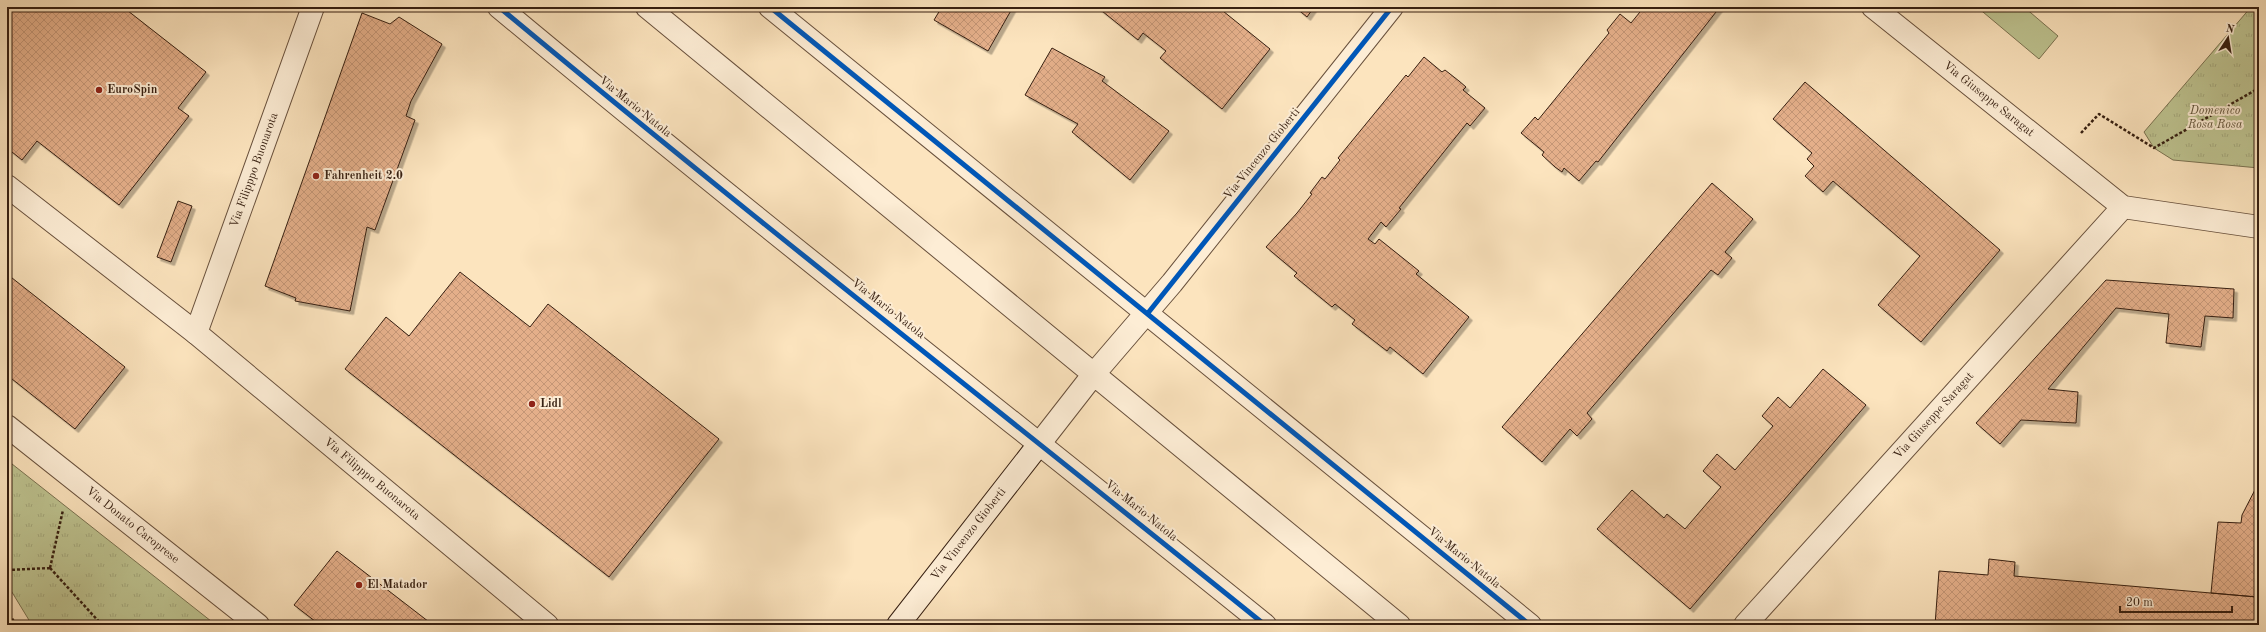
<svg xmlns="http://www.w3.org/2000/svg" width="2266" height="632" font-family="'Old Standard TT',serif">
<defs>
<pattern id="park-tufts" width="24" height="20" patternUnits="userSpaceOnUse"><rect width="24" height="20" fill="#bec491"/><path d="M3 7l-1-3M5 7V3M7 7l1-3M15 17l-1-3M17 17v-4M19 17l1-3" fill="none" stroke="#a4a87c"/></pattern>
<pattern id="building-cross-hatch" width="8" height="8" patternUnits="userSpaceOnUse"><rect width="8" height="8" fill="#e4af8a"/><path d="M0 0l8 8M0 8l8-8" fill="none" stroke="#c49676"/></pattern>
<filter id="shadow"><feDropShadow dx="3.5" dy="3.5" stdDeviation="0" flood-color="#0004"/></filter>
</defs>
<rect width="100%" height="100%" fill="#fce4be"/>
<filter id="stains"><feTurbulence type="fractalNoise" baseFrequency=".005" numOctaves="4"/><feColorMatrix values="0 0 0 0 .2 0 0 0 0 .09 0 0 0 0 .02 0 0 0 .5 -.17"/></filter>
<radialGradient id="worn" r=".72"><stop offset=".6" stop-color="#630" stop-opacity="0"/><stop offset="1" stop-color="#630" stop-opacity=".3"/></radialGradient>
<path fill="#bec491" stroke="#7a7251" d="M 1977,7 L 2024,7 L 2058,36 L 2039,59 Z"/>
<path fill="url(#park-tufts)" stroke="#7a7251" d="M 2251,7 L 2259,7 L 2259,168 L 2173,160 L 2154,148 L 2144,132 Z
M 7,460 L 216,625 L 32,625 L 7,584 Z"/>
<path fill="url(#building-cross-hatch)" stroke="#361f11" filter="url(#shadow)" d="M 7,7 L 123,7 L 206,72 L 178,108 L 189,116 L 119,205 L 37,141 L 22,160 L 7,148 Z
M 933,7 L 1013,7 L 988,51 L 934,20 L 940,10 Z
M 1097,7 L 1218,7 L 1270,49 L 1222,109 L 1160,58 L 1166,51 L 1143,33 L 1138,40 Z
M 1295,7 L 1314,7 L 1307,17 Z
M 1644,7 L 1720,7 L 1598,162 L 1596,161 L 1579,181 L 1564,168 L 1562,172 L 1555,167 L 1542,155 L 1544,152 L 1521,133 L 1535,117 L 1538,120 L 1609,33 L 1607,30 L 1620,14 L 1631,23 Z
M 362,13 L 390,24 L 399,17 L 442,44 L 411,101 L 406,116 L 415,120 L 375,230 L 367,227 L 350,311 L 295,301 L 296,298 L 265,286 Z
M 1052,48 L 1105,77 L 1102,81 L 1169,131 L 1130,180 L 1072,132 L 1078,124 L 1025,95 Z
M 1424,57 L 1442,72 L 1445,70 L 1459,81 L 1466,87 L 1463,90 L 1485,108 L 1470,126 L 1467,123 L 1399,208 L 1401,209 L 1386,227 L 1381,222 L 1368,239 L 1375,244 L 1379,239 L 1419,271 L 1416,274 L 1469,317 L 1423,374 L 1390,347 L 1387,351 L 1352,324 L 1355,320 L 1335,304 L 1332,307 L 1294,276 L 1297,273 L 1266,247 L 1297,213 L 1312,194 L 1310,193 L 1322,177 L 1325,179 L 1340,160 L 1338,158 L 1406,75 L 1408,77 Z
M 1805,82 L 2000,250 L 1921,342 L 1878,305 L 1920,256 L 1833,181 L 1823,192 L 1805,176 L 1814,166 L 1807,159 L 1812,153 L 1773,119 Z
M 1712,183 L 1753,219 L 1725,252 L 1732,258 L 1718,275 L 1711,270 L 1587,413 L 1592,419 L 1577,436 L 1570,429 L 1542,462 L 1502,427 Z
M 178,201 L 192,206 L 171,262 L 157,257 Z
M 460,272 L 530,327 L 548,304 L 719,439 L 609,577 L 345,369 L 386,317 L 409,336 Z
M 7,274 L 125,367 L 75,429 L 7,375 Z
M 2106,280 L 2234,289 L 2233,318 L 2205,316 L 2201,347 L 2166,343 L 2169,314 L 2116,308 L 2048,389 L 2078,392 L 2076,423 L 2021,420 L 2000,444 L 1976,423 Z
M 1823,369 L 1866,405 L 1690,609 L 1597,529 L 1632,490 L 1664,518 L 1667,514 L 1685,529 L 1721,487 L 1703,471 L 1717,454 L 1735,470 L 1773,426 L 1762,416 L 1778,397 L 1790,408 Z
M 2259,482 L 2259,587 L 2257,597 L 2211,593 L 2218,522 L 2241,523 L 2242,515 Z
M 337,551 L 433,625 L 320,625 L 294,605 Z
M 1989,559 L 2015,562 L 2014,576 L 2257,597 L 2259,587 L 2259,625 L 1935,625 L 1939,571 L 1988,575 Z"/>
<g fill="none" stroke-linecap="round" stroke-linejoin="round">
<defs>
<g id="minor">
<path d="M 499,7 C 751,217 1010,419 1265,625"/>
<path d="M 770,7 L 1530,625"/>
<path id="s1" d="M 1873,7 L 2123,207 L 2259,227"/>
<path id="s2" d="M 7,186 L 196,333 L 547,625"/>
<path id="s3" d="M 196,333 L 313,7"/>
<path id="s4" d="M 7,426 L 258,625"/>
<path id="s5" d="M 1745,625 L 2123,207"/>
</g>
<path id="tertiary" d="M 647,7 L 1399,625
M 1040,443 L 1093,375 L 1172,283 L 1392,7"/>
<g id="secondary">
<path id="s6" d="M 898,625 L 1040,443"/>
</g>
</defs>
<use href="#minor" stroke="#68503c" stroke-width="24"/>
<use href="#tertiary" stroke="#68503c" stroke-width="24"/>
<use href="#secondary" stroke="#361f11" stroke-width="24"/>
<path stroke="#361f11" stroke-width="2.5" stroke-dasharray="3 2" stroke-linecap="butt" d="M 2081,133 L 2099,114 L 2154,148 L 2259,88
M 50,568 L 63,510
M 50,568 L 102,625
M 7,570 L 50,568
M 7,610 L 16,625"/>
<use href="#minor" stroke="#fdedd5" stroke-width="22"/>
<use href="#tertiary" stroke="#fdedd5" stroke-width="22"/>
<use href="#secondary" stroke="#fdedd5" stroke-width="22"/>
<defs>
<path id="cycleway" d="M 499,7 C 751,217 1010,419 1265,625
M 770,7 L 1530,625
M 1148,313 L 1392,7"/>
</defs>
<use href="#cycleway" stroke="#fdedd5" stroke-width="8"/>
<use href="#cycleway" stroke="#0057b8" stroke-width="5"/>
</g>
<g fill="#8f2418" stroke="#fdedd5" stroke-width="1.5">
<circle cx="99" cy="90" r="4"/>
<circle cx="316" cy="176" r="4"/>
<circle cx="532" cy="404" r="4"/>
<circle cx="359" cy="585" r="4"/>
</g>
<g text-anchor="middle" dominant-baseline="central" stroke-width="4" stroke-linejoin="round" paint-order="stroke">
<g font-size="12" font-weight="bold" fill="#361f11" stroke="#fdedd5" text-anchor="start">
<text x="107" y="90">EuroSpin</text>
<text x="324" y="176">Fahrenheit 2.0</text>
<text x="540" y="404">Lidl</text>
<text x="367" y="585">El Matador</text>
</g>
<g font-size="12" fill="#361f11" stroke="#fdedd5">
<text stroke="none"><textPath href="#s1" startOffset="148">Via Giuseppe Saragat</textPath></text>
<text transform="translate(635 107) rotate(39)">Via Mario Natola</text>
<text transform="translate(1262 154) rotate(-51)">Via Vincenzo Gioberti</text>
<text stroke="none"><textPath href="#s3" startOffset="173">Via Filipppo Buonarota</textPath></text>
<text transform="translate(888 309) rotate(38)">Via Mario Natola</text>
<text stroke="none"><textPath href="#s5" startOffset="282">Via Giuseppe Saragat</textPath></text>
<text stroke="none"><textPath href="#s2" startOffset="468">Via Filipppo Buonarota</textPath></text>
<text transform="translate(1141 511) rotate(39)">Via Mario Natola</text>
<text stroke="none"><textPath href="#s4" startOffset="160">Via Donato Caroprese</textPath></text>
<text stroke="none"><textPath href="#s6" startOffset="115">Via Vincenzo Gioberti</textPath></text>
<text transform="translate(1464 558) rotate(39)">Via Mario Natola</text>
</g>
<g font-size="12" font-style="italic" fill="#5f5137" stroke="#fdedd5">
<text x="2215" y="111">Domenico<tspan x="2215" dy="14">Rosa Rosa</tspan></text>
</g>
</g>
<rect width="2266" height="632" fill="none" stroke="#fce4be" stroke-width="24"/>
<rect x="8" y="8" width="2250" height="616" fill="none" stroke="#361f11" stroke-width="2"/>
<rect x="12" y="12" width="2242" height="608" fill="none" stroke="#361f11"/>
<g transform="translate(2228 38) rotate(12)" stroke="#fdedd5" stroke-width="3" paint-order="stroke">
<path d="M0-3L7 15L0 10L-7 15Z" fill="#361f11"/>
<text y="-6" font-size="11" font-weight="bold" text-anchor="middle" fill="#361f11">N</text>
</g>
<path d="M2120 606v6h112v-6" fill="none" stroke="#361f11" stroke-width="2"/>
<text x="2126" y="606" font-size="12" fill="#361f11" stroke="#fdedd5" stroke-width="3" paint-order="stroke">20 m</text>
<rect width="100%" height="100%" filter="url(#stains)"/>
<rect width="100%" height="100%" fill="url(#worn)"/>
</svg>
